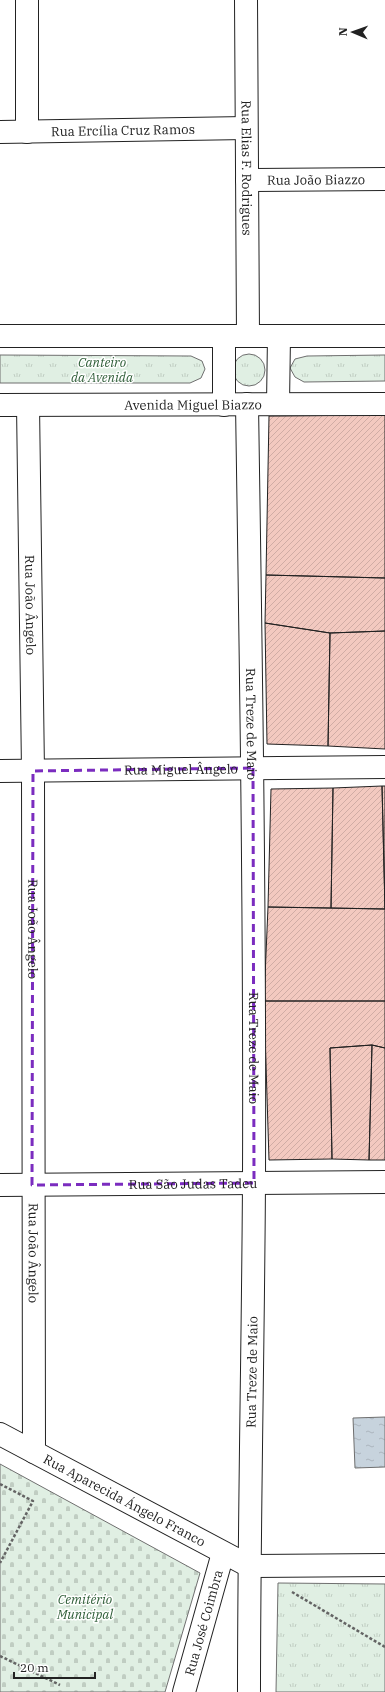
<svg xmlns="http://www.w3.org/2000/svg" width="385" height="1692" font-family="'IBM Plex Serif',serif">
<defs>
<pattern id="cemetery-stones" width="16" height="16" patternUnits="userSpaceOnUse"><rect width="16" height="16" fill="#e0efe3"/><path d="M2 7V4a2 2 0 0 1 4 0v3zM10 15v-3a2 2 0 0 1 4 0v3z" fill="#c0cdc2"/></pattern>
<pattern id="park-tufts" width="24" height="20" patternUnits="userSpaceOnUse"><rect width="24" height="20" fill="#e0efe3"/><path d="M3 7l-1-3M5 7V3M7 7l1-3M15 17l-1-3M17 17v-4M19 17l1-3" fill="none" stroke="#c0cdc2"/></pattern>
<pattern id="water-ripples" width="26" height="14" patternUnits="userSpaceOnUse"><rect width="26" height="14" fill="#c7d3dd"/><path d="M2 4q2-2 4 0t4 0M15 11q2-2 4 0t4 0" fill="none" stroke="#abb5bd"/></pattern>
<pattern id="building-hatch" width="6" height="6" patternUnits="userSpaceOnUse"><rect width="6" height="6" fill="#f3c9c0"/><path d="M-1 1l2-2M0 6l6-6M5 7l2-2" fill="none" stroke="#d0aca5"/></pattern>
</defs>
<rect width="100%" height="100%" fill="#fff"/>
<path fill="url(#cemetery-stones)" stroke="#6f6f6f" d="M 0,1464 L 200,1573 L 165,1692 L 0,1692 Z"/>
<path fill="url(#park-tufts)" stroke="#6f6f6f" d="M233 370a16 16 0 1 1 32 0a16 16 0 1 1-32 0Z
M 0,355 L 191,356 L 202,361 L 205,369 L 201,378 L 190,383 L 0,383 Z
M 385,355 L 385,381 L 304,382 L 295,377 L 290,368 L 295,359 L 307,356 Z
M 278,1583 L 385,1584 L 385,1692 L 276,1692 Z"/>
<path fill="url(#water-ripples)" stroke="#6f6f6f" d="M 385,1417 L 385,1467 L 355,1468 L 353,1418 Z"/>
<path fill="url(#building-hatch)" stroke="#222" d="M 385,415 L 385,578 L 266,575 L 269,416 Z
M 266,575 L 385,578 L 385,631 L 330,633 L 265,623 Z
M 265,623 L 330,633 L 328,746 L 267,744 Z
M 385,631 L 385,749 L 328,746 L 330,633 Z
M 382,786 L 385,786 L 385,909 Z
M 382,786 L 385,909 L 331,908 L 333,788 Z
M 333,788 L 331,908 L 268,907 L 271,789 Z
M 268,907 L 385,909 L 385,1001 L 264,1001 Z
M 264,1001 L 385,1001 L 385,1048 L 372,1045 L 330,1048 L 332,1159 L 269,1160 Z
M 372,1045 L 385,1048 L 385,1160 L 369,1160 Z
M 372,1045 L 369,1160 L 332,1159 L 330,1048 Z"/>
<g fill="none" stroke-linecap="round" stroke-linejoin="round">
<defs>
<g id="minor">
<path d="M 27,0 L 27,132"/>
<path id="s1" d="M 246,0 L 248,336"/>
<path id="s2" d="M 0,132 L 246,128"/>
<path id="s3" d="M 247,180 L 385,179"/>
<path id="s4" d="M 247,404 C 251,663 255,922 254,1181 C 253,1351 249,1522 249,1692"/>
<path id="s5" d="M 28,405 L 33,771 L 34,1452"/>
<path id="s6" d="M 0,771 L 385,767"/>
<path id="s7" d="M 0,1185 L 385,1182"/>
<path id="s8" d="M 0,1434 L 249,1566 L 385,1565"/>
<path id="s9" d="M 184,1692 L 223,1553"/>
</g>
<g id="tertiary">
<path d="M 0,336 L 385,336"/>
<path d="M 224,336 L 224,405"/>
<path d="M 278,404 L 279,336"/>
<path id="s10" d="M 0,405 L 385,404"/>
</g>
</defs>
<use href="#minor" stroke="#222" stroke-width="24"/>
<use href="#tertiary" stroke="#222" stroke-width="24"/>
<path stroke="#646464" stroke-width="2.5" stroke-dasharray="3 2" stroke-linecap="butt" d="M 0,1484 L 33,1501 L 0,1563
M 292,1592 L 385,1647
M 0,1656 L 60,1685"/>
<use href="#minor" stroke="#fff" stroke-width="22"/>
<use href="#tertiary" stroke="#fff" stroke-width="22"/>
</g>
<path fill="none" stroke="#7b2cbf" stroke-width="3" stroke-dasharray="8 5" stroke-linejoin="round" d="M 253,768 L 254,1183 L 32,1185 L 33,771 Z"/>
<g text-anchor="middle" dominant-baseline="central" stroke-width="3" stroke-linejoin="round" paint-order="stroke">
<g font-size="13" fill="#222" stroke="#fff">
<text stroke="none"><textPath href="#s2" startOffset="123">Rua Ercília Cruz Ramos</textPath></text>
<text stroke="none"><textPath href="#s1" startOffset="168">Rua Elias F. Rodrigues</textPath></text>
<text stroke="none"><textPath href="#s3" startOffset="69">Rua João Biazzo</textPath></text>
<text stroke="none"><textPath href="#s10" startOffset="193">Avenida Miguel Biazzo</textPath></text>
<text stroke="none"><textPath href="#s5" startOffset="200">Rua João Ângelo</textPath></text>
<text stroke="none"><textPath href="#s4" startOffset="320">Rua Treze de Maio</textPath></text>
<text stroke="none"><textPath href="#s6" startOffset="181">Rua Miguel Ângelo</textPath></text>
<text stroke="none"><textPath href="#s5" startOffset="524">Rua João Ângelo</textPath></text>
<text stroke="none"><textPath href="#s4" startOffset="644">Rua Treze de Maio</textPath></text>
<text stroke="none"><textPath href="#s7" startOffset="193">Rua São Judas Tadeu</textPath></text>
<text stroke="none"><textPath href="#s5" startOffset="848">Rua João Ângelo</textPath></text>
<text transform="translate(252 1372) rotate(-89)">Rua Treze de Maio</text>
<text stroke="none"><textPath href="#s8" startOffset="141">Rua Aparecida Ángelo Franco</textPath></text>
<text stroke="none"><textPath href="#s9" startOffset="72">Rua José Coimbra</textPath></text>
</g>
<g font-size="13" font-style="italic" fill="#2f5e38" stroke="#fff">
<text x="102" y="362">Canteiro<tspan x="102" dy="15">da Avenida</tspan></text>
<text x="85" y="1599">Cemitério<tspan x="85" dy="15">Municipal</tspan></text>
</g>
</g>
<g transform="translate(353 32) rotate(272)" stroke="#ffffff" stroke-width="3" paint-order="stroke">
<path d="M0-3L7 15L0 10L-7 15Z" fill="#222222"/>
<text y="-6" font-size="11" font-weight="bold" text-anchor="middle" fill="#222222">N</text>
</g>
<path d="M14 1672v6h81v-6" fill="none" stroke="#222222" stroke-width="2"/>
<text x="20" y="1672" font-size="12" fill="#222222" stroke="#ffffff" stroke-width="3" paint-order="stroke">20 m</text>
</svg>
